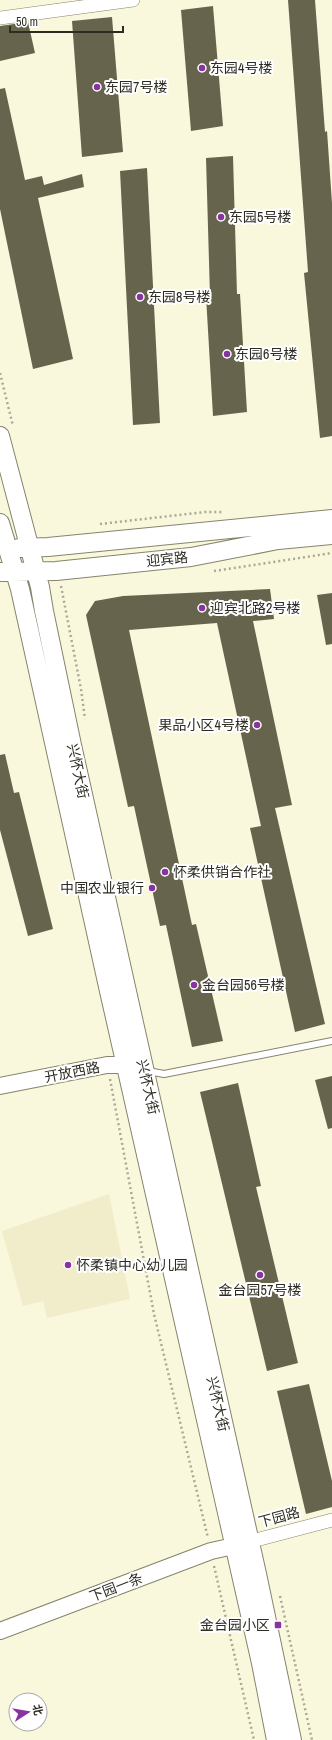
<svg xmlns="http://www.w3.org/2000/svg" width="332" height="1740" font-family="'Archivo Narrow','Noto Sans SC',sans-serif">
<rect width="100%" height="100%" fill="#f9f7dc"/>
<path fill="#f1edca" d="M 109,1194 L 130,1299 L 47,1318 L 43,1301 L 23,1306 L 2,1231 Z"/>
<path fill="#67644d" d="M 288,0 L 315,0 L 325,132 L 327,131 L 332,203 L 332,436 L 320,438 L 304,273 L 308,272 Z
M 213,6 L 223,126 L 191,131 L 181,10 Z
M 112,17 L 123,152 L 82,157 L 72,21 Z
M 28,22 L 35,53 L 0,61 L 0,26 Z
M 5,88 L 25,180 L 42,176 L 44,185 L 82,174 L 84,187 L 38,198 L 73,359 L 33,369 L 0,209 L 0,89 Z
M 233,156 L 237,294 L 240,294 L 247,412 L 213,416 L 206,296 L 210,296 L 206,158 Z
M 147,168 L 160,423 L 133,425 L 120,171 Z
M 270,589 L 274,619 L 253,621 L 292,805 L 275,808 L 325,1024 L 295,1032 L 250,828 L 261,826 L 217,623 L 129,630 L 192,925 L 196,924 L 223,1041 L 192,1047 L 166,925 L 160,926 L 134,806 L 128,807 L 86,615 L 95,601 L 123,596 Z
M 332,593 L 332,644 L 326,645 L 317,595 Z
M 5,754 L 14,793 L 19,792 L 53,929 L 28,936 L 0,830 L 0,755 Z
M 332,1076 L 332,1128 L 328,1129 L 315,1080 Z
M 238,1083 L 261,1186 L 256,1187 L 298,1363 L 267,1371 L 200,1092 Z
M 309,1384 L 332,1481 L 332,1507 L 306,1514 L 277,1391 Z"/>
<g fill="none" stroke-linecap="round" stroke-linejoin="round">
<defs>
<path id="service" d="M 148,1071 L 164,1074 L 332,1041"/>
<path id="minor" d="M 0,18 L 133,0
M 241,1544 L 332,1520"/>
<path id="tertiary" d="M 0,1086 L 107,1065 L 126,1065 L 138,1069
M 0,1631 L 211,1551 L 234,1546"/>
<path id="secondary" d="M 0,436 L 40,587 L 44,611 L 72,745 L 257,1574 L 292,1740
M 0,523 L 20,589 L 109,991 L 261,1663 L 276,1740
M 19,548 L 48,547 L 332,519
M 0,572 L 56,571 L 191,557 L 278,540 L 332,535"/>
</defs>
<use href="#service" stroke="#87846c" stroke-width="8"/>
<use href="#minor" stroke="#87846c" stroke-width="14"/>
<use href="#tertiary" stroke="#87846c" stroke-width="18"/>
<use href="#secondary" stroke="#87846c" stroke-width="20"/>
<path stroke="#aba995" stroke-width="2.5" stroke-dasharray="2 3" stroke-linecap="butt" d="M 0,373 L 13,426
M 100,524 L 205,512 L 222,512
M 214,571 L 332,553
M 61,586 L 81,689 L 85,719
M 110,1079 L 154,1314 L 208,1538
M 214,1566 L 254,1740
M 280,1596 L 312,1740"/>
<use href="#service" stroke="#fff" stroke-width="6"/>
<use href="#minor" stroke="#fff" stroke-width="13"/>
<use href="#tertiary" stroke="#fff" stroke-width="16"/>
<use href="#secondary" stroke="#fff" stroke-width="18"/>
</g>
<g fill="#8833a1" stroke="#fff" stroke-width="1.5">
<circle cx="202" cy="68" r="4"/>
<circle cx="97" cy="87" r="4"/>
<circle cx="221" cy="217" r="4"/>
<circle cx="140" cy="297" r="4"/>
<circle cx="227" cy="354" r="4"/>
<circle cx="202" cy="608" r="4"/>
<circle cx="257" cy="725" r="4"/>
<circle cx="165" cy="872" r="4"/>
<circle cx="152" cy="888" r="4"/>
<circle cx="194" cy="985" r="4"/>
<circle cx="68" cy="1265" r="4"/>
<circle cx="260" cy="1275" r="4"/>
<rect x="274" y="1621" width="8" height="8" rx="2"/>
</g>
<g text-anchor="middle" dominant-baseline="central" stroke-width="4" stroke-linejoin="round" paint-order="stroke">
<g font-size="14" fill="#2d2c22" stroke="#fff" text-anchor="start">
<text x="210" y="68">东园4号楼</text>
<text x="105" y="87">东园7号楼</text>
<text x="229" y="217">东园5号楼</text>
<text x="148" y="297">东园8号楼</text>
<text x="235" y="354">东园6号楼</text>
<text x="210" y="608">迎宾北路2号楼</text>
<text x="249" y="725" text-anchor="end">果品小区4号楼</text>
<text x="173" y="872">怀柔供销合作社</text>
<text x="144" y="888" text-anchor="end">中国农业银行</text>
<text x="202" y="985">金台园56号楼</text>
<text x="76" y="1265">怀柔镇中心幼儿园</text>
<text x="260" y="1290" text-anchor="middle">金台园57号楼</text>
<text x="270" y="1625" text-anchor="end">金台园小区</text>
</g>
<g font-size="14" fill="#2d2c22" stroke="#fff">
<text transform="translate(167 559) rotate(-6)">迎宾路</text>
<text transform="translate(78 771) rotate(78)">兴怀大街</text>
<text transform="translate(72 1072) rotate(-11)">开放西路</text>
<text transform="translate(148 1087) rotate(77)">兴怀大街</text>
<text transform="translate(218 1404) rotate(77)">兴怀大街</text>
<text transform="translate(279 1517) rotate(-15)">下园路</text>
<text transform="translate(116 1587) rotate(-21)">下园一条</text>
</g>
</g>
<g transform="translate(28 1712) rotate(78)"><circle r="19" fill="#ffffff" stroke="#ababa7"/>
<path d="M0-3L7 15L0 10L-7 15Z" fill="#8833a1"/>
<text y="-6" font-size="11" font-weight="bold" text-anchor="middle" fill="#2d2c22">北</text>
</g>
<path d="M10 26v6h113v-6" fill="none" stroke="#2d2c22" stroke-width="2"/>
<text x="16" y="26" font-size="12" fill="#2d2c22" stroke="#ffffff" stroke-width="3" paint-order="stroke">50 m</text>
</svg>
